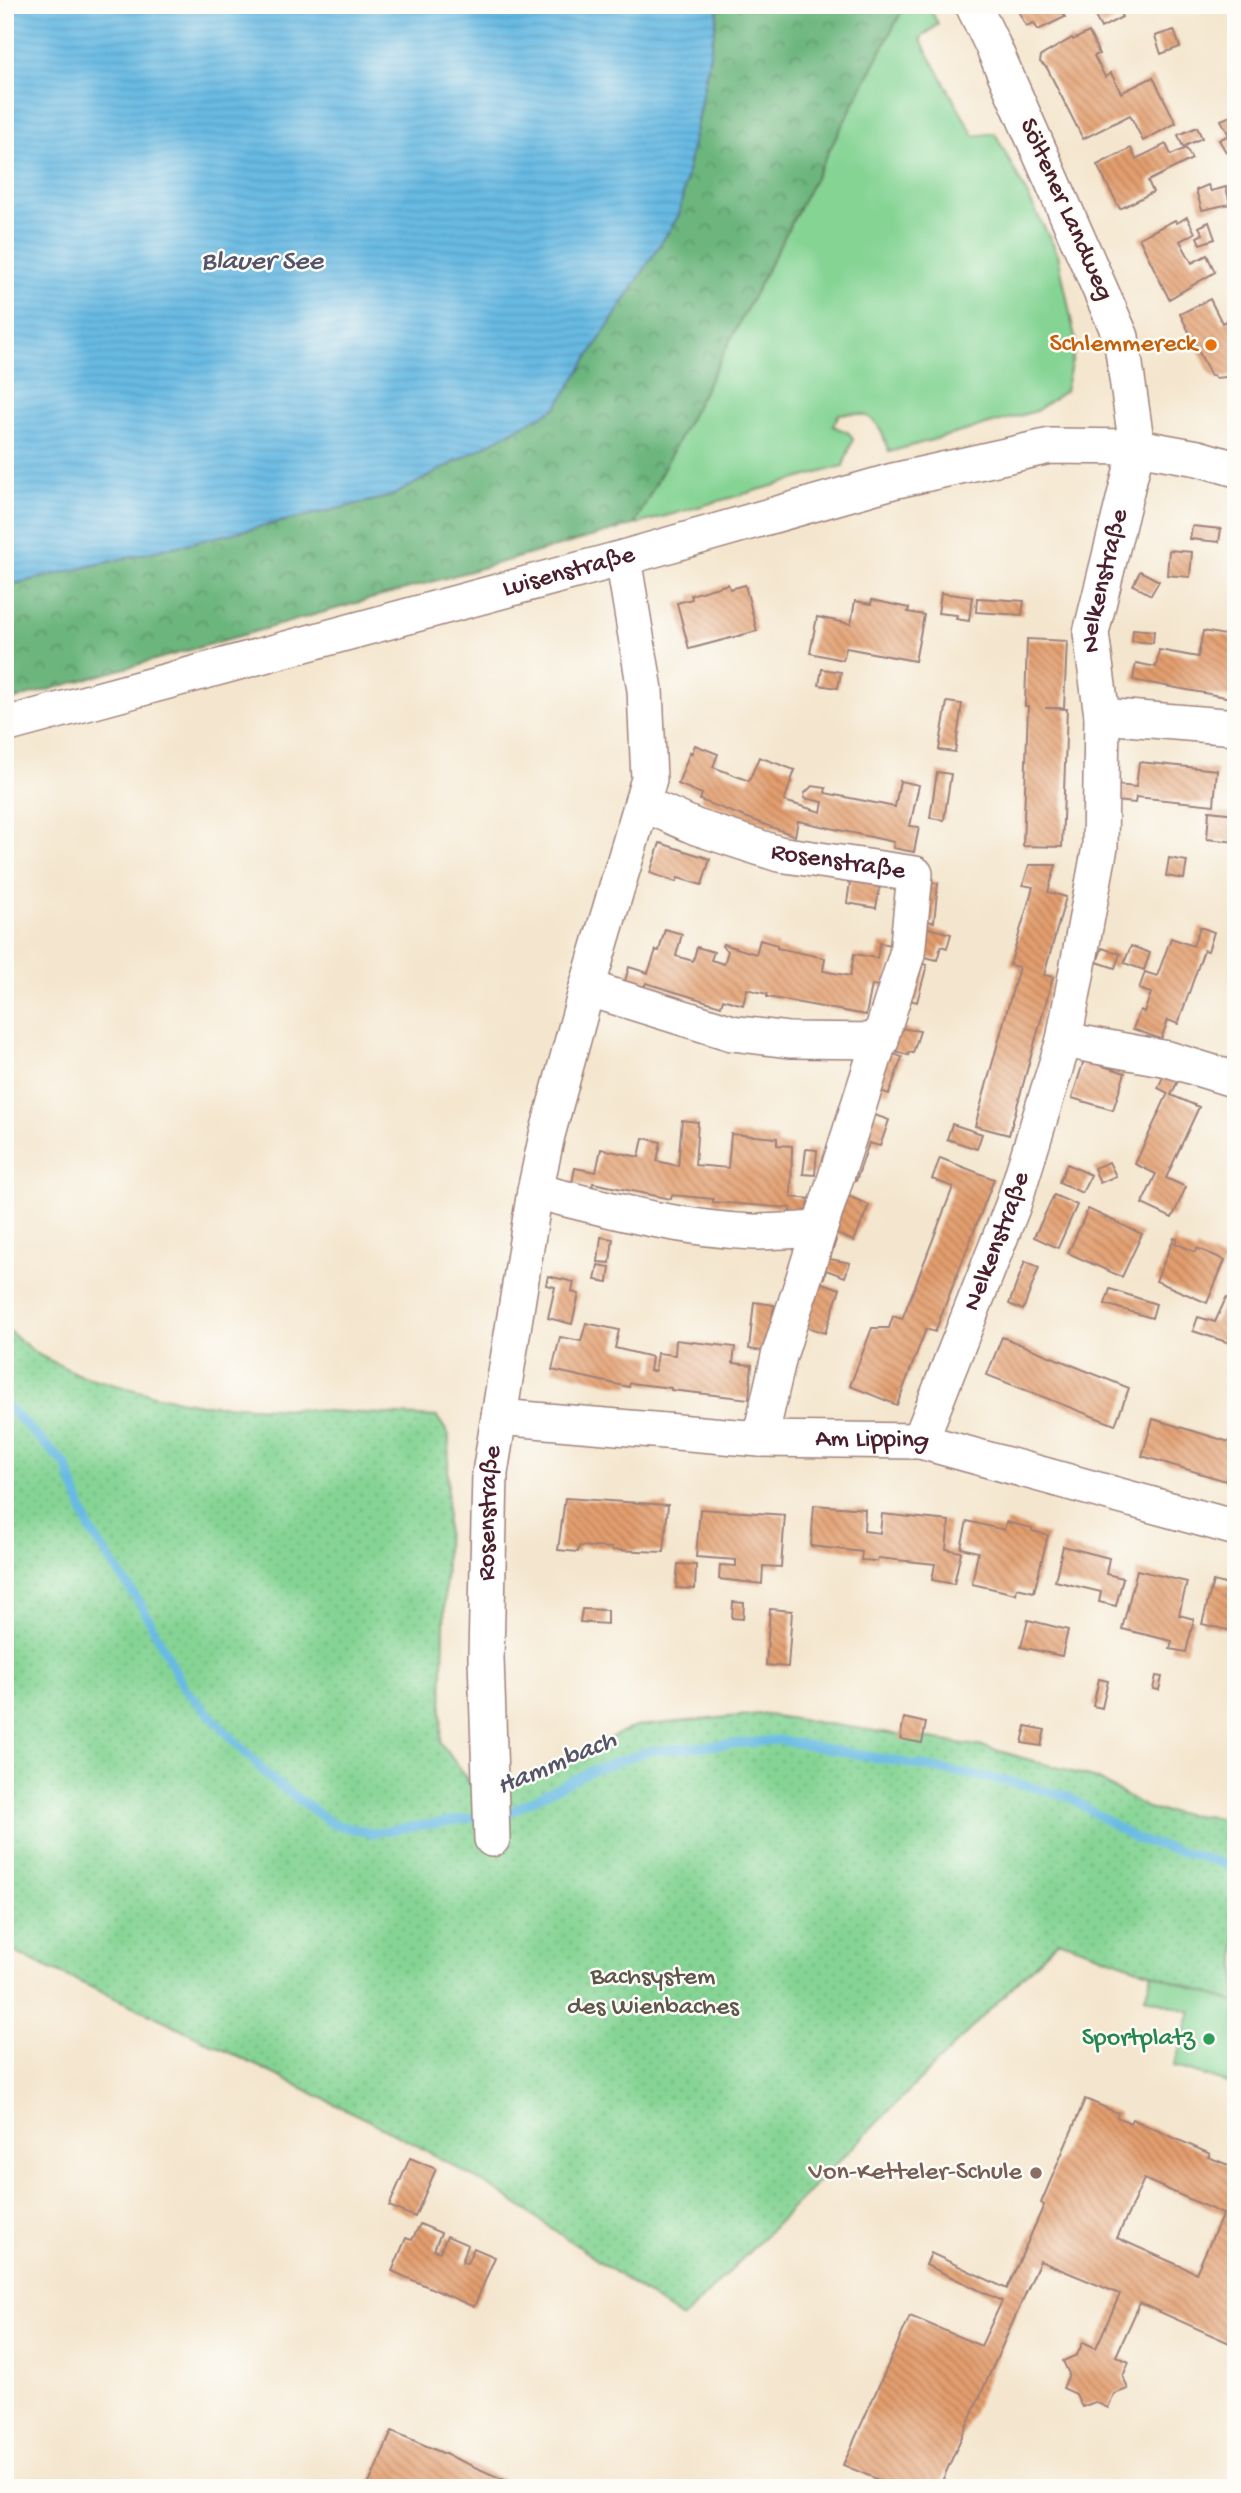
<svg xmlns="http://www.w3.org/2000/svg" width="1241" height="2493" font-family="'Gochi Hand',sans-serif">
<defs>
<pattern id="forest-crowns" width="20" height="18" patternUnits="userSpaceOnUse" patternTransform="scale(1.75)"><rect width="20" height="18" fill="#6cb67e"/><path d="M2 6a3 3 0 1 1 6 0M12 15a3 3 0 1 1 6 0" fill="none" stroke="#5b9367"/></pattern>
<pattern id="park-dots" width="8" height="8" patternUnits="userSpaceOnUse" patternTransform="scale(1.75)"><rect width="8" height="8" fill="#85d494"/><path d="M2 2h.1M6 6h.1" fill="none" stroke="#74b680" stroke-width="1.8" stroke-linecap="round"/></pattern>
<pattern id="water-rules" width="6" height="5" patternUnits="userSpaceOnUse" patternTransform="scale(1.75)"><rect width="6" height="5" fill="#67bae3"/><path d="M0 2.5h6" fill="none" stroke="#5b9fc3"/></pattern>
<pattern id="building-back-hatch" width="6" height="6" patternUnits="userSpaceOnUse" patternTransform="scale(1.75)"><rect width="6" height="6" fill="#e39e6e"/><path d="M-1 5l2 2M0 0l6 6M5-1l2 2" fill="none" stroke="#ba805b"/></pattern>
</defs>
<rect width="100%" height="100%" fill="#fdfcf7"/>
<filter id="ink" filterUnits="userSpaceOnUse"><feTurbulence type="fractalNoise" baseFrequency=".0143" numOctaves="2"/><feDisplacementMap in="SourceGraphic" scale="14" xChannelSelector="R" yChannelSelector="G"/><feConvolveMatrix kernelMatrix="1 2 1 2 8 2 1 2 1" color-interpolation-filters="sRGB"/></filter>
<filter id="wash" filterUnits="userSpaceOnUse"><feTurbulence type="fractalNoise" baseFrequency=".00686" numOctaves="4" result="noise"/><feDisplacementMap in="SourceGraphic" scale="28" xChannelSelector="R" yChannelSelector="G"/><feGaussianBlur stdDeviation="1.57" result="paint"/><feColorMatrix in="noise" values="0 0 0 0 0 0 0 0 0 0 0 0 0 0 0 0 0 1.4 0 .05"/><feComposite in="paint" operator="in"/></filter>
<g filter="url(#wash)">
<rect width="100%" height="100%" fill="#f4e6ce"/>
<path fill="#85d494" stroke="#687a60" stroke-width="2" d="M 905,5 L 928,5 L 938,24 L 920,39 L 974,136 L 995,133 L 1058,254 L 1076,343 L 1065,391 L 1036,411 L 889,452 C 879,422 874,410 839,414 L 833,426 L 849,433 L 853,439 L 843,466 L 634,525 Z
M 1162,1941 L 1236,1963 L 1236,2086 L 1174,2066 L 1191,2012 L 1145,1997 Z"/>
<path fill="url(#forest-crowns)" stroke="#5b6a54" stroke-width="2" d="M 716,5 L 905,5 L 634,525 L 5,702 L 5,586 L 392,496 L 679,215 L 718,12 Z"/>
<path fill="url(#park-dots)" stroke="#687a60" stroke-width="2" d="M 5,1328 L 37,1354 L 79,1375 L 157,1396 L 200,1404 L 437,1417 L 449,1435 L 441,1743 L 480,1797 L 636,1726 L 760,1714 L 985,1747 L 1097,1779 L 1151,1810 L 1236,1820 L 1236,2003 L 1059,1940 L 682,2319 L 501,2193 L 400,2136 L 161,2019 L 5,1948 Z"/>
<path fill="url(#water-rules)" stroke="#586c87" stroke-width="2" d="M 5,5 L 716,5 L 718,12 L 679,215 L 556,408 L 392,496 L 5,586 Z"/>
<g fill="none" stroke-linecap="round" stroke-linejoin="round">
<path stroke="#67bae3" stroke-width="9" d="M 5,1404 L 66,1465 L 90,1530 L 143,1608 L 184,1688 L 271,1779 L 333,1824 L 371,1833 L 485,1816
M 499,1814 L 508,1813 L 588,1772 L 648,1751 L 778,1740 L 1017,1783 L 1069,1797 L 1136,1839 L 1236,1867"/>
</g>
<g id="blocks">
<path fill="url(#building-back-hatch)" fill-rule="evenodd" d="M 1015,5 L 1067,5 L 1060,9 L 1065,17 L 1038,30 L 1034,23 L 1026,26 Z
M 1089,5 L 1116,5 L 1122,17 L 1101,28 Z
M 1174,30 L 1180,47 L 1161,54 L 1155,36 Z
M 1089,32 L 1099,54 L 1094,56 L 1105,77 L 1111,73 L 1121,93 L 1153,77 L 1176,123 L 1143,141 L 1130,115 L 1083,139 L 1047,68 L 1040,62 L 1041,56 L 1072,38 L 1073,40 Z
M 1233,115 L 1236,122 L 1236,147 L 1226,152 L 1219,140 L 1229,135 L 1221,120 Z
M 1197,127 L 1202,138 L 1183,147 L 1178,135 Z
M 1166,144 L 1171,155 L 1186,148 L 1192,159 L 1148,181 L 1153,192 L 1120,209 L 1097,165 L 1131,148 L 1136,159 Z
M 1236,151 L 1236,172 L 1235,172 L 1229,154 Z
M 1208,185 L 1211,191 L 1226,187 L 1230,204 L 1202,210 L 1196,190 Z
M 1187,217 L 1195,233 L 1180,241 L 1192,263 L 1207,255 L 1215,272 L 1169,299 L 1139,238 L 1175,220 L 1177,223 Z
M 1209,222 L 1215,239 L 1200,244 L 1197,237 L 1203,234 L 1199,227 Z
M 1210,299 L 1222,323 L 1232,317 L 1236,323 L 1236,376 L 1215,378 L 1214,375 L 1211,376 L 1180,314 Z
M 1192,526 L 1221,529 L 1219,542 L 1190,539 Z
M 1169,550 L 1192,552 L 1190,577 L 1167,575 Z
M 1140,571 L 1159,581 L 1151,595 L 1133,585 Z
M 728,584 L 730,589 L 745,585 L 757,631 L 689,649 L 677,603 L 692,599 L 691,595 Z
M 941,593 L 972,597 L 969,621 L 956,619 L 957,615 L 938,613 Z
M 977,598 L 1024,601 L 1022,615 L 976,612 Z
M 872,600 L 909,608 L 908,612 L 924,615 L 915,661 L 846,648 L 843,660 L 810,653 L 817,617 L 851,624 L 855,601 L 871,604 Z
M 1133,629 L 1154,631 L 1153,643 L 1132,641 Z
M 1203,631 L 1236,637 L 1236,696 L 1231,695 L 1231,698 L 1133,680 L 1136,663 L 1156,667 L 1159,650 L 1198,657 Z
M 1027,639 L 1067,641 L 1064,708 L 1045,708 L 1067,709 L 1062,847 L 1023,846 L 1028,706 L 1025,706 Z
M 822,669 L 841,672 L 838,688 L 819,685 Z
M 947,702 L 962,704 L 955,752 L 939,750 Z
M 695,745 L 718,754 L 713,767 L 749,781 L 759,757 L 795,770 L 784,801 L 821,812 L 823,802 L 804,798 L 805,793 L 812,786 L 826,788 L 825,793 L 895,807 L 900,781 L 919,785 L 910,826 L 919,827 L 914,852 L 893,848 L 894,842 L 798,821 L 795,836 L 700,800 L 702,794 L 678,784 L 690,752 L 692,753 Z
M 1139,762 L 1217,770 L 1214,805 L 1136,797 L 1135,803 L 1115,801 L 1116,785 L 1136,787 Z
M 937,772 L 951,774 L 944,820 L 930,818 Z
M 1209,811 L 1236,814 L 1236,842 L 1207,839 Z
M 660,843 L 710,859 L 702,885 L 678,878 L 676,882 L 650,873 Z
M 1169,858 L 1187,861 L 1184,879 L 1166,876 Z
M 1029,865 L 1056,865 L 1048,892 L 1066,897 L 1044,975 L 1053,977 L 1009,1135 L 975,1126 L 1019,967 L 1010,965 L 1033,887 L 1023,885 Z
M 851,875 L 881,880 L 876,908 L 847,903 Z
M 923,881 L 938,883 L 934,922 L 919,920 Z
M 925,927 L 951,934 L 947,948 L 941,946 L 937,960 L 917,955 Z
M 1200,927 L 1214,932 L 1208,951 L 1204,950 L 1178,1024 L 1168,1020 L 1161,1039 L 1133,1029 L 1140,1010 L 1144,1012 L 1151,993 L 1139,989 L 1145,972 L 1157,976 L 1171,938 L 1193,946 Z
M 665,929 L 682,934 L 676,956 L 693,961 L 697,947 L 714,952 L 711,960 L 724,964 L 728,951 L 722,946 L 723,944 L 756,954 L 760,940 L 777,945 L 777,948 L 825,958 L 823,971 L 850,976 L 854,954 L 877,958 L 880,943 L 893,945 L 886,987 L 872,985 L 866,1015 L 767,997 L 767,994 L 747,989 L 743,1005 L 723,999 L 721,1006 L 646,983 L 644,987 L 625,981 L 629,967 L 648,973 L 656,950 L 659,951 Z
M 1131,946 L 1150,953 L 1144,970 L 1124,963 Z
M 1102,948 L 1120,954 L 1115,968 L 1097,962 Z
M 913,961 L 927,965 L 917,1002 L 903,998 Z
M 898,1028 L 920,1031 L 913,1053 L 909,1052 L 908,1055 L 891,1050 Z
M 888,1052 L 902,1057 L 889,1094 L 875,1089 Z
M 1084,1060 L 1125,1073 L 1113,1110 L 1072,1098 Z
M 1166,1070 L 1180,1077 L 1171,1095 L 1199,1107 L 1166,1178 L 1186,1187 L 1172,1218 L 1142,1204 L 1156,1174 L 1135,1164 L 1168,1093 L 1158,1088 Z
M 869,1113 L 889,1120 L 880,1146 L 869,1143 L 856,1181 L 842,1176 Z
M 682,1120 L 698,1122 L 695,1165 L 728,1168 L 731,1134 L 777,1138 L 777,1145 L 792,1146 L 791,1197 L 811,1199 L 810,1214 L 790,1212 L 790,1208 L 713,1202 L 713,1199 L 672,1195 L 671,1199 L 593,1183 L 592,1187 L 572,1183 L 575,1168 L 596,1172 L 601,1149 L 639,1157 L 643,1138 L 661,1142 L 657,1161 L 678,1166 Z
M 952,1124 L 982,1134 L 977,1149 L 947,1139 Z
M 806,1149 L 817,1150 L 815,1175 L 803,1174 Z
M 940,1158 L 994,1179 L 935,1332 L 926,1329 L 897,1405 L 850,1386 L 872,1328 L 889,1328 L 893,1316 L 902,1319 L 917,1281 L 953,1187 L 932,1179 Z
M 1109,1162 L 1116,1176 L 1100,1183 L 1094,1168 Z
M 1067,1164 L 1091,1175 L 1082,1193 L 1059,1182 Z
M 846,1195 L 869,1205 L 854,1241 L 831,1232 Z
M 1054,1195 L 1077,1205 L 1058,1248 L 1034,1237 Z
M 1088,1209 L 1142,1234 L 1122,1277 L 1068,1253 Z
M 822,1235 L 836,1240 L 830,1259 L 850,1263 L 845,1277 L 826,1270 L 824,1278 L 810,1273 Z
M 601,1237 L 613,1239 L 610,1263 L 598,1262 Z
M 1174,1238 L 1177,1239 L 1175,1243 L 1195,1252 L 1197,1248 L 1225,1260 L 1207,1303 L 1156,1281 Z
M 1025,1261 L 1039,1267 L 1023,1310 L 1009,1304 Z
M 598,1265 L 610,1267 L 608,1282 L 595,1280 Z
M 548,1276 L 574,1282 L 572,1292 L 579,1294 L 572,1324 L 548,1318 L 555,1287 L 546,1285 Z
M 819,1282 L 840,1289 L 825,1333 L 804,1326 Z
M 1110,1289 L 1156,1304 L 1152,1318 L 1105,1304 Z
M 1226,1298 L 1236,1302 L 1236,1345 L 1193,1331 L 1198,1317 L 1215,1322 Z
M 754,1302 L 774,1305 L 772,1320 L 777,1321 L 769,1352 L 749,1349 Z
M 586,1323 L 619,1330 L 615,1348 L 652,1357 L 650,1371 L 655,1371 L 657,1353 L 675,1355 L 676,1340 L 735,1347 L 733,1363 L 752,1365 L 749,1399 L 671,1390 L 671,1388 L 630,1383 L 629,1387 L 552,1370 L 560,1337 L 581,1341 Z
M 1002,1337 L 1129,1388 L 1115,1425 L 987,1375 Z
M 1153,1419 L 1236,1444 L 1236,1484 L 1142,1456 Z
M 565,1498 L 668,1505 L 664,1552 L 612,1550 L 612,1548 L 579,1546 L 578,1552 L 558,1550 Z
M 814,1505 L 865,1509 L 864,1531 L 880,1533 L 882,1514 L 949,1521 L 946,1549 L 961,1552 L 954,1584 L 932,1580 L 935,1564 L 878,1558 L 877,1561 L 861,1560 L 862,1552 L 811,1546 Z
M 700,1509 L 785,1515 L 781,1567 L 763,1566 L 762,1584 L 719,1579 L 720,1565 L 736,1566 L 736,1560 L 696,1557 Z
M 967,1521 L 1004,1530 L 1006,1522 L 1032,1528 L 1032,1531 L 1048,1535 L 1034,1592 L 1017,1588 L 1016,1594 L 972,1584 L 978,1552 L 961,1548 Z
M 1063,1546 L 1109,1558 L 1106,1574 L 1123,1578 L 1116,1606 L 1099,1602 L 1101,1592 L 1055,1581 Z
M 678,1564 L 696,1565 L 695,1589 L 676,1588 Z
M 1137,1570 L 1187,1582 L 1179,1615 L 1194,1619 L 1186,1652 L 1170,1649 L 1172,1641 L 1122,1629 Z
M 1213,1581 L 1236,1587 L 1236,1632 L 1202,1624 Z
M 733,1602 L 744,1603 L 743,1619 L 732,1618 Z
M 582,1609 L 607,1610 L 607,1624 L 580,1622 Z
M 770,1609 L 792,1611 L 788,1667 L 766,1665 Z
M 1028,1620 L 1068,1630 L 1062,1656 L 1021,1647 Z
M 1156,1676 L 1162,1677 L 1159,1690 L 1153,1689 Z
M 1099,1679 L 1108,1681 L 1102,1708 L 1093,1706 Z
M 904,1718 L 926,1723 L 922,1743 L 900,1739 Z
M 1026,1726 L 1045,1730 L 1041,1746 L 1022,1743 Z
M 1085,2099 L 1118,2113 L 1117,2117 L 1130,2123 L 1132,2119 L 1210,2154 L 1208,2157 L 1236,2168 L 1236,2346 L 1140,2303 L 1116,2356 L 1129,2362 L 1123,2376 L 1128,2389 L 1114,2394 L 1108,2408 L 1095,2402 L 1082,2407 L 1076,2394 L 1063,2388 L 1069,2374 L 1063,2361 L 1077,2355 L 1083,2342 L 1096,2348 L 1120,2294 L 1040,2261 L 939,2488 L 898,2488 L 843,2465 L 910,2316 L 981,2346 L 1002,2301 L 926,2265 L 931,2253 L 1007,2289 L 1044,2205 L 1041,2203 ZM 1144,2179 L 1223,2214 L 1196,2273 L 1117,2238 Z
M 410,2158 L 436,2169 L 415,2217 L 389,2206 Z
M 420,2224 L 441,2233 L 434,2250 L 440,2252 L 447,2236 L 468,2245 L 462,2262 L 467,2263 L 474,2248 L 495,2257 L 474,2307 L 392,2271 L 406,2238 L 412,2240 Z
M 392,2431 L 445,2454 L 523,2488 L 367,2488 Z"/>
</g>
</g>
<g filter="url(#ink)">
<use href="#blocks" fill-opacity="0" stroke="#9f827c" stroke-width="2"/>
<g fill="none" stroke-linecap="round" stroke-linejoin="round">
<defs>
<g id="street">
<path d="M 1102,716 L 1236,727"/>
<path id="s1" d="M 5,725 L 623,558 L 893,481 L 1050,446 L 1137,447 L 1198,458 L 1236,469"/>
<path id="s2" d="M 642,803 L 696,827 L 779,854 L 915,874 L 907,954 L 779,1356 L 760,1439"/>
<path d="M 587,988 L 732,1033 L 789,1040 L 881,1041"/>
<path d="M 1064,1040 L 1168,1059 L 1236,1080"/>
<path d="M 535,1191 C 607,1209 679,1229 754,1232 C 775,1232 797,1230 819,1229"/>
<path id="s3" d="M 499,1417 L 760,1439 L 920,1441 L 1236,1528"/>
<path id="s4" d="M 920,1441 L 1013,1205 L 1064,1040 L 1100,847 L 1102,716 L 1091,633 L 1137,447 L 1121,337 L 992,44 L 973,5"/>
<path id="s5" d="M 492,1839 L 486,1658 L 490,1473 L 535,1191 L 547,1135 L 587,988 L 649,779 L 645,690 L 623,558"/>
</g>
</defs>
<use href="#street" stroke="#9f827c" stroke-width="38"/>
<use href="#street" stroke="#fff" stroke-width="35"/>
</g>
</g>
<circle fill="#e8710a" stroke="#fdfcf7" stroke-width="2.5" cx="1211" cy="345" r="7"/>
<circle fill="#2e9e5b" stroke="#fdfcf7" stroke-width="2.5" cx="1209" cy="2039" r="7"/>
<circle fill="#8d6e63" stroke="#fdfcf7" stroke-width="2.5" cx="1036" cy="2173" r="7"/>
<g text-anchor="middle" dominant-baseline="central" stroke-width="5" stroke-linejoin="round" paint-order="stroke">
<g font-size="26" fill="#4a1f2b" stroke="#fdfcf7">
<text transform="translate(1065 210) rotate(66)">Söltener Landweg</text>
<text stroke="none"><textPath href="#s1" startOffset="584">Luisenstraße</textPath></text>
<text stroke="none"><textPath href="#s4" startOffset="891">Nelkenstraße</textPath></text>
<text stroke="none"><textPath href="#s2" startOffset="206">Rosenstraße</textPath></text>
<text stroke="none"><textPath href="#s4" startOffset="214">Nelkenstraße</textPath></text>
<text stroke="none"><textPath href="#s3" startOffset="374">Am Lipping</textPath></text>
<text stroke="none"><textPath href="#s5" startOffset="326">Rosenstraße</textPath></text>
</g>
<g font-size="26" fill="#c56008" stroke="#fdfcf7" text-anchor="end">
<text x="1197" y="345">Schlemmereck</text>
</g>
<g font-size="26" fill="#5c554a" stroke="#fdfcf7">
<text x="653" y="1978">Bachsystem<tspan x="653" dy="30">des Wienbaches</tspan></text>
</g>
<g font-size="26" fill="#27864d" stroke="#fdfcf7" text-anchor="end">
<text x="1195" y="2039">Sportplatz</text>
</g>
<g font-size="26" fill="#785e54" stroke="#fdfcf7" text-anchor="end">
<text x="1022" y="2173">Von-Ketteler-Schule</text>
</g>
<g font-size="28" font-style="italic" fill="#54556b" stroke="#fdfcf7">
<text x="262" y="262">Blauer See</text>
<text transform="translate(557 1764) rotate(-23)">Hammbach</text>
</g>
</g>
<rect width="1241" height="2493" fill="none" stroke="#fdfcf7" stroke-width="28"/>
</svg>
